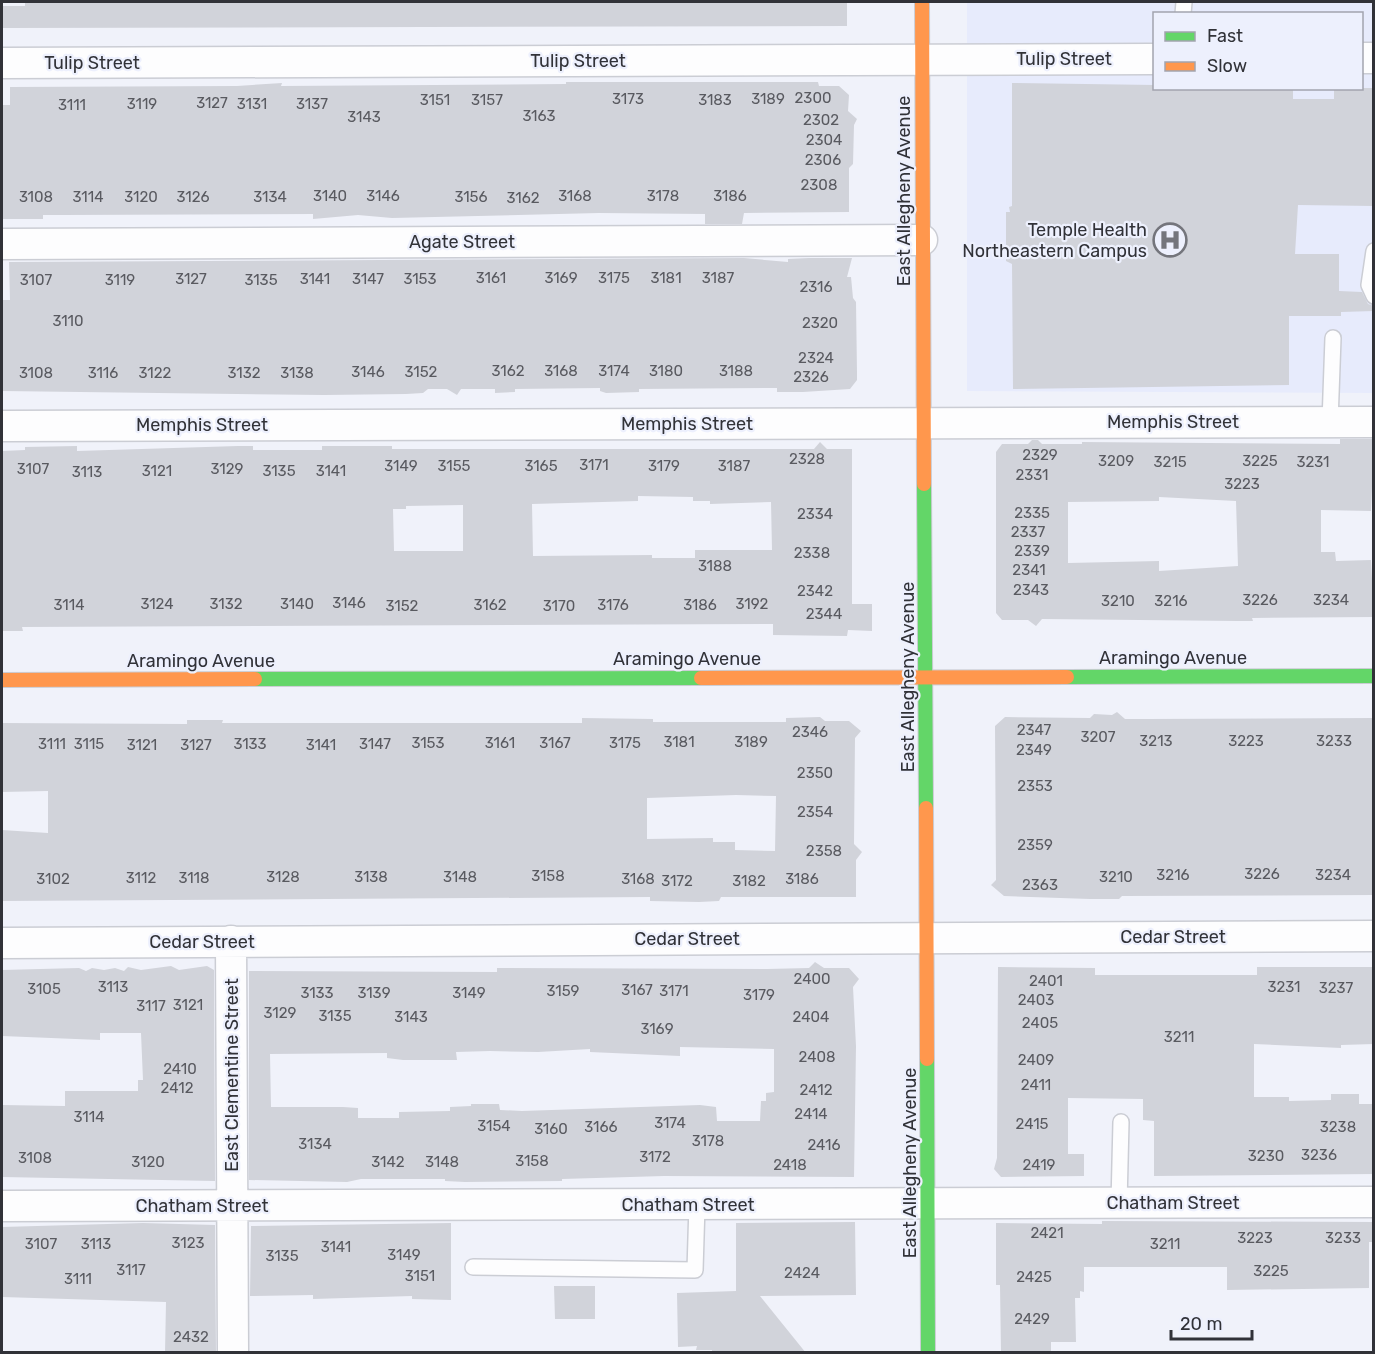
<svg xmlns="http://www.w3.org/2000/svg" width="1375" height="1354" font-family="Rubik,sans-serif">
<rect width="100%" height="100%" fill="#f0f2fa"/>
<path fill="#e7ebfc" fill-rule="evenodd" d="M 967,2 L 1373,2 L 1373,393 L 967,391 ZM 1154,14 L 1362,14 L 1362,88 L 1154,88 Z"/>
<path fill="#d1d3da" fill-rule="evenodd" d="M 25,2 L 847,2 L 847,26 L 2,28 L 2,6 L 25,6 Z
M 566,82 L 818,82 L 819,86 L 839,86 L 849,95 L 848,111 L 857,119 L 854,125 L 853,164 L 849,168 L 849,212 L 744,213 L 742,224 L 705,224 L 705,214 L 599,213 L 392,218 L 358,215 L 313,219 L 313,214 L 62,215 L 43,215 L 43,219 L 2,219 L 2,105 L 10,105 L 10,87 L 237,86 L 282,83 L 281,86 L 566,84 Z
M 1012,83 L 1155,85 L 1155,88 L 1293,88 L 1293,99 L 1334,99 L 1334,88 L 1374,88 L 1374,206 L 1298,205 L 1295,254 L 1339,254 L 1339,291 L 1362,292 L 1368,304 L 1374,306 L 1374,311 L 1341,312 L 1341,316 L 1289,316 L 1289,385 L 1013,389 L 1012,264 L 1006,261 L 1006,212 L 1010,212 L 1009,207 L 1012,206 Z
M 744,258 L 788,262 L 788,259 L 809,258 L 852,258 L 847,277 L 851,277 L 853,298 L 856,302 L 857,373 L 857,380 L 850,389 L 803,392 L 777,392 L 777,388 L 639,389 L 639,392 L 606,393 L 600,391 L 600,388 L 515,389 L 515,392 L 495,393 L 495,389 L 461,389 L 457,395 L 447,389 L 428,389 L 423,393 L 406,394 L 324,395 L 2,391 L 2,300 L 10,300 L 9,262 Z
M 1340,439 L 1374,439 L 1371,511 L 1321,510 L 1321,552 L 1335,552 L 1336,561 L 1371,560 L 1374,617 L 1252,618 L 1253,621 L 1237,621 L 1042,619 L 1036,626 L 1028,620 L 1002,620 L 996,613 L 996,452 L 1002,444 L 1028,444 L 1032,440 L 1038,440 L 1042,444 L 1082,444 L 1082,442 L 1340,444 ZM 1159,497 L 1236,501 L 1238,566 L 1159,571 L 1159,561 L 1068,563 L 1068,502 L 1159,501 Z
M 820,442 L 827,449 L 852,449 L 852,604 L 872,604 L 872,631 L 848,630 L 847,636 L 773,635 L 773,624 L 22,627 L 23,631 L 2,631 L 2,451 L 25,450 L 25,447 L 77,446 L 77,451 L 238,446 L 253,446 L 253,450 L 322,450 L 322,446 L 392,446 L 392,449 L 814,449 ZM 638,496 L 693,497 L 693,501 L 710,501 L 710,504 L 771,502 L 772,550 L 695,550 L 695,558 L 652,558 L 652,555 L 533,556 L 532,504 L 638,501 ZM 463,505 L 463,551 L 394,551 L 393,509 L 406,509 L 406,506 Z
M 1117,712 L 1125,719 L 1147,719 L 1374,718 L 1374,895 L 1122,896 L 1119,899 L 1090,899 L 1004,896 L 991,885 L 996,880 L 995,726 L 1005,717 L 1090,718 L 1094,714 L 1112,715 Z
M 820,717 L 825,721 L 849,721 L 861,731 L 855,738 L 854,844 L 862,852 L 856,860 L 856,897 L 721,897 L 719,901 L 699,902 L 650,901 L 650,897 L 2,901 L 2,830 L 48,833 L 48,791 L 2,792 L 2,723 L 187,724 L 187,720 L 223,720 L 222,723 L 582,723 L 582,718 L 653,719 L 653,722 L 786,722 L 786,718 ZM 736,795 L 776,796 L 775,851 L 735,850 L 735,842 L 713,842 L 713,838 L 647,839 L 647,798 Z
M 815,962 L 824,968 L 849,968 L 859,979 L 853,987 L 856,1046 L 854,1177 L 664,1176 L 562,1179 L 562,1181 L 465,1182 L 445,1181 L 445,1179 L 361,1179 L 347,1182 L 249,1180 L 249,971 L 497,972 L 497,968 L 767,969 L 809,968 ZM 680,1047 L 774,1049 L 774,1092 L 766,1093 L 766,1101 L 761,1101 L 760,1121 L 717,1121 L 716,1107 L 700,1105 L 522,1111 L 500,1110 L 499,1104 L 471,1104 L 471,1106 L 450,1107 L 450,1111 L 399,1112 L 399,1118 L 358,1118 L 358,1108 L 343,1107 L 271,1107 L 270,1054 L 387,1053 L 387,1058 L 403,1060 L 457,1060 L 456,1052 L 490,1051 L 538,1052 L 590,1049 L 590,1052 L 680,1056 Z
M 171,966 L 179,970 L 207,966 L 214,970 L 215,1181 L 2,1177 L 2,1105 L 65,1106 L 65,1091 L 138,1091 L 138,1080 L 143,1080 L 141,1033 L 100,1033 L 100,1040 L 2,1036 L 2,970 L 79,968 L 86,971 L 92,968 L 104,970 L 115,968 L 124,971 L 128,967 L 141,970 Z
M 998,967 L 1095,968 L 1095,975 L 1257,975 L 1257,967 L 1374,967 L 1374,1044 L 1341,1045 L 1341,1048 L 1254,1044 L 1254,1097 L 1289,1097 L 1289,1101 L 1331,1100 L 1331,1094 L 1359,1094 L 1359,1104 L 1374,1104 L 1374,1174 L 1154,1176 L 1154,1121 L 1143,1120 L 1143,1099 L 1068,1098 L 1068,1154 L 1084,1154 L 1084,1176 L 1001,1177 L 994,1169 L 997,1158 Z
M 1102,1221 L 1374,1222 L 1374,1242 L 1369,1242 L 1369,1288 L 1227,1290 L 1227,1267 L 1084,1267 L 1084,1292 L 1080,1291 L 1080,1298 L 1075,1298 L 1076,1342 L 1051,1342 L 1051,1353 L 1001,1353 L 1000,1285 L 996,1285 L 996,1223 L 1102,1224 Z
M 855,1222 L 856,1295 L 760,1296 L 806,1353 L 712,1353 L 712,1350 L 696,1350 L 697,1346 L 678,1347 L 677,1293 L 736,1291 L 736,1223 Z
M 143,1223 L 215,1225 L 216,1353 L 165,1353 L 166,1302 L 2,1297 L 2,1227 Z
M 451,1223 L 451,1300 L 412,1299 L 412,1296 L 313,1299 L 313,1295 L 250,1296 L 251,1226 Z
M 554,1286 L 595,1286 L 595,1319 L 555,1319 Z"/>
<g fill="none" stroke-linecap="round" stroke-linejoin="round">
<defs>
<path id="lane" d="M 1183,14 L 1184,2
M 1374,251 L 1369,285 L 1374,296
M 1330,422 L 1333,338
M 1119,1203 L 1121,1122
M 473,1267 L 695,1270 L 697,1205"/>
<path id="street" d="M 1362,58 L 1374,58
M 2,63 L 1154,59
M 2,244 L 922,240
M 2,426 L 1374,422
M 231,941 L 233,1352
M 2,943 L 1374,936
M 2,1206 L 1374,1202"/>
<path id="fast" d="M 924,484 L 926,808
M 1067,677 L 1374,676
M 255,679 L 701,678
M 927,1059 L 928,1352"/>
<path id="slow" d="M 922,2 L 924,484
M 701,678 L 1067,677
M 2,680 L 255,679
M 926,808 L 927,1059"/>
</defs>
<use href="#lane" stroke="#cbcdd4" stroke-width="18"/>
<use href="#street" stroke="#cbcdd4" stroke-width="33"/>
<use href="#fast" stroke="#cbcdd4" stroke-width="16"/>
<use href="#slow" stroke="#cbcdd4" stroke-width="16"/>
<use href="#lane" stroke="#fdfdfe" stroke-width="15"/>
<use href="#street" stroke="#fdfdfe" stroke-width="30"/>
<use href="#fast" stroke="#63d668" stroke-width="14"/>
<use href="#slow" stroke="#ff974d" stroke-width="14"/>
</g>
<defs>
<symbol id="hospital-ring" viewBox="-11 -11 22 22"><circle r="9.5" fill="#edf0fd" stroke="#74757c" stroke-width="1.5"/><path d="M-5-5h3v3.5h4V-5h3V5h-3V1.5h-4V5h-3Z" fill="#74757c"/></symbol>
</defs>
<g fill-rule="evenodd">
<use href="#hospital-ring" x="1151" y="221" width="38" height="38"/>
</g>
<g text-anchor="middle" dominant-baseline="central" stroke-width="4.5" stroke-linejoin="round" paint-order="stroke">
<g font-size="15" fill="#595a60">
<text x="813" y="98">2300</text>
<text x="628" y="99">3173</text>
<text x="768" y="99">3189</text>
<text x="435" y="100">3151</text>
<text x="487" y="100">3157</text>
<text x="715" y="100">3183</text>
<text x="212" y="103">3127</text>
<text x="142" y="104">3119</text>
<text x="252" y="104">3131</text>
<text x="312" y="104">3137</text>
<text x="72" y="105">3111</text>
<text x="539" y="116">3163</text>
<text x="364" y="117">3143</text>
<text x="821" y="120">2302</text>
<text x="824" y="140">2304</text>
<text x="823" y="160">2306</text>
<text x="819" y="185">2308</text>
<text x="330" y="196">3140</text>
<text x="383" y="196">3146</text>
<text x="575" y="196">3168</text>
<text x="663" y="196">3178</text>
<text x="730" y="196">3186</text>
<text x="36" y="197">3108</text>
<text x="88" y="197">3114</text>
<text x="141" y="197">3120</text>
<text x="193" y="197">3126</text>
<text x="270" y="197">3134</text>
<text x="471" y="197">3156</text>
<text x="523" y="198">3162</text>
<text x="491" y="278">3161</text>
<text x="561" y="278">3169</text>
<text x="614" y="278">3175</text>
<text x="666" y="278">3181</text>
<text x="718" y="278">3187</text>
<text x="191" y="279">3127</text>
<text x="315" y="279">3141</text>
<text x="368" y="279">3147</text>
<text x="420" y="279">3153</text>
<text x="36" y="280">3107</text>
<text x="120" y="280">3119</text>
<text x="261" y="280">3135</text>
<text x="816" y="287">2316</text>
<text x="68" y="321">3110</text>
<text x="820" y="323">2320</text>
<text x="816" y="358">2324</text>
<text x="508" y="371">3162</text>
<text x="561" y="371">3168</text>
<text x="614" y="371">3174</text>
<text x="666" y="371">3180</text>
<text x="736" y="371">3188</text>
<text x="368" y="372">3146</text>
<text x="421" y="372">3152</text>
<text x="36" y="373">3108</text>
<text x="103" y="373">3116</text>
<text x="155" y="373">3122</text>
<text x="244" y="373">3132</text>
<text x="297" y="373">3138</text>
<text x="811" y="377">2326</text>
<text x="1040" y="455">2329</text>
<text x="807" y="459">2328</text>
<text x="1116" y="461">3209</text>
<text x="1260" y="461">3225</text>
<text x="1170" y="462">3215</text>
<text x="1313" y="462">3231</text>
<text x="594" y="465">3171</text>
<text x="401" y="466">3149</text>
<text x="454" y="466">3155</text>
<text x="541" y="466">3165</text>
<text x="664" y="466">3179</text>
<text x="734" y="466">3187</text>
<text x="33" y="469">3107</text>
<text x="227" y="469">3129</text>
<text x="157" y="471">3121</text>
<text x="279" y="471">3135</text>
<text x="331" y="471">3141</text>
<text x="87" y="472">3113</text>
<text x="1032" y="475">2331</text>
<text x="1242" y="484">3223</text>
<text x="1032" y="513">2335</text>
<text x="815" y="514">2334</text>
<text x="1028" y="532">2337</text>
<text x="1032" y="551">2339</text>
<text x="812" y="553">2338</text>
<text x="715" y="566">3188</text>
<text x="1029" y="570">2341</text>
<text x="1031" y="590">2343</text>
<text x="815" y="591">2342</text>
<text x="1260" y="600">3226</text>
<text x="1331" y="600">3234</text>
<text x="1118" y="601">3210</text>
<text x="1171" y="601">3216</text>
<text x="349" y="603">3146</text>
<text x="157" y="604">3124</text>
<text x="226" y="604">3132</text>
<text x="297" y="604">3140</text>
<text x="752" y="604">3192</text>
<text x="69" y="605">3114</text>
<text x="490" y="605">3162</text>
<text x="613" y="605">3176</text>
<text x="700" y="605">3186</text>
<text x="402" y="606">3152</text>
<text x="559" y="606">3170</text>
<text x="824" y="614">2344</text>
<text x="1034" y="730">2347</text>
<text x="810" y="732">2346</text>
<text x="1098" y="737">3207</text>
<text x="1156" y="741">3213</text>
<text x="1246" y="741">3223</text>
<text x="1334" y="741">3233</text>
<text x="679" y="742">3181</text>
<text x="751" y="742">3189</text>
<text x="428" y="743">3153</text>
<text x="500" y="743">3161</text>
<text x="555" y="743">3167</text>
<text x="625" y="743">3175</text>
<text x="52" y="744">3111</text>
<text x="89" y="744">3115</text>
<text x="250" y="744">3133</text>
<text x="375" y="744">3147</text>
<text x="142" y="745">3121</text>
<text x="196" y="745">3127</text>
<text x="321" y="745">3141</text>
<text x="1034" y="750">2349</text>
<text x="815" y="773">2350</text>
<text x="1035" y="786">2353</text>
<text x="815" y="812">2354</text>
<text x="1035" y="845">2359</text>
<text x="824" y="851">2358</text>
<text x="1262" y="874">3226</text>
<text x="1173" y="875">3216</text>
<text x="1333" y="875">3234</text>
<text x="548" y="876">3158</text>
<text x="283" y="877">3128</text>
<text x="371" y="877">3138</text>
<text x="460" y="877">3148</text>
<text x="1116" y="877">3210</text>
<text x="141" y="878">3112</text>
<text x="194" y="878">3118</text>
<text x="53" y="879">3102</text>
<text x="638" y="879">3168</text>
<text x="802" y="879">3186</text>
<text x="677" y="881">3172</text>
<text x="749" y="881">3182</text>
<text x="1040" y="885">2363</text>
<text x="812" y="979">2400</text>
<text x="1046" y="981">2401</text>
<text x="113" y="987">3113</text>
<text x="1284" y="987">3231</text>
<text x="1336" y="988">3237</text>
<text x="44" y="989">3105</text>
<text x="637" y="990">3167</text>
<text x="563" y="991">3159</text>
<text x="674" y="991">3171</text>
<text x="317" y="993">3133</text>
<text x="374" y="993">3139</text>
<text x="469" y="993">3149</text>
<text x="759" y="995">3179</text>
<text x="1036" y="1000">2403</text>
<text x="188" y="1005">3121</text>
<text x="151" y="1006">3117</text>
<text x="280" y="1013">3129</text>
<text x="335" y="1016">3135</text>
<text x="411" y="1017">3143</text>
<text x="811" y="1017">2404</text>
<text x="1040" y="1023">2405</text>
<text x="657" y="1029">3169</text>
<text x="1179" y="1037">3211</text>
<text x="817" y="1057">2408</text>
<text x="1036" y="1060">2409</text>
<text x="180" y="1069">2410</text>
<text x="1036" y="1085">2411</text>
<text x="177" y="1088">2412</text>
<text x="816" y="1090">2412</text>
<text x="811" y="1114">2414</text>
<text x="89" y="1117">3114</text>
<text x="670" y="1123">3174</text>
<text x="1032" y="1124">2415</text>
<text x="494" y="1126">3154</text>
<text x="601" y="1127">3166</text>
<text x="1338" y="1127">3238</text>
<text x="551" y="1129">3160</text>
<text x="708" y="1141">3178</text>
<text x="315" y="1144">3134</text>
<text x="824" y="1145">2416</text>
<text x="1319" y="1155">3236</text>
<text x="1266" y="1156">3230</text>
<text x="655" y="1157">3172</text>
<text x="35" y="1158">3108</text>
<text x="532" y="1161">3158</text>
<text x="148" y="1162">3120</text>
<text x="388" y="1162">3142</text>
<text x="442" y="1162">3148</text>
<text x="790" y="1165">2418</text>
<text x="1039" y="1165">2419</text>
<text x="1047" y="1233">2421</text>
<text x="1255" y="1238">3223</text>
<text x="1343" y="1238">3233</text>
<text x="188" y="1243">3123</text>
<text x="41" y="1244">3107</text>
<text x="96" y="1244">3113</text>
<text x="1165" y="1244">3211</text>
<text x="336" y="1247">3141</text>
<text x="404" y="1255">3149</text>
<text x="282" y="1256">3135</text>
<text x="131" y="1270">3117</text>
<text x="1271" y="1271">3225</text>
<text x="802" y="1273">2424</text>
<text x="420" y="1276">3151</text>
<text x="1034" y="1277">2425</text>
<text x="78" y="1279">3111</text>
<text x="1032" y="1319">2429</text>
<text x="191" y="1337">2432</text>
</g>
<g font-size="18" fill="#313238" stroke="#edf0fd">
<text x="1064" y="59">Tulip Street</text>
<text x="578" y="61">Tulip Street</text>
<text x="92" y="63">Tulip Street</text>
<text transform="translate(904 191) rotate(-90)">East Allegheny Avenue</text>
<text x="462" y="242">Agate Street</text>
<text x="1173" y="422">Memphis Street</text>
<text x="687" y="424">Memphis Street</text>
<text x="202" y="425">Memphis Street</text>
<text x="1173" y="658">Aramingo Avenue</text>
<text x="687" y="659">Aramingo Avenue</text>
<text x="201" y="661">Aramingo Avenue</text>
<text transform="translate(908 677) rotate(-90)">East Allegheny Avenue</text>
<text x="1173" y="937">Cedar Street</text>
<text x="687" y="939">Cedar Street</text>
<text x="202" y="942">Cedar Street</text>
<text transform="translate(232 1075) rotate(-90)">East Clementine Street</text>
<text transform="translate(910 1163) rotate(-90)">East Allegheny Avenue</text>
<text x="1173" y="1203">Chatham Street</text>
<text x="688" y="1205">Chatham Street</text>
<text x="202" y="1206">Chatham Street</text>
</g>
<g font-size="18" fill="#313238" stroke="#edf0fd" text-anchor="end">
<text x="1147" y="230">Temple Health<tspan x="1147" dy="21">Northeastern Campus</tspan></text>
</g>
</g>
<rect width="1375" height="1354" fill="none" stroke="#313238" stroke-width="6"/>
<rect x="1153" y="12" width="210" height="78" fill="#edf0fd" stroke="#a2a4ae" stroke-width="1.5"/>
<rect x="1165" y="32" width="30" height="9" fill="#63d668" stroke="#a2a4ae" stroke-width="1.5"/>
<text x="1207" y="42" font-size="18" fill="#313238">Fast</text>
<rect x="1165" y="62" width="30" height="9" fill="#ff974d" stroke="#a2a4ae" stroke-width="1.5"/>
<text x="1207" y="72" font-size="18" fill="#313238">Slow</text>
<path d="M1171 1330v9h81v-9" fill="none" stroke="#313238" stroke-width="3"/>
<text x="1180" y="1330" font-size="18" fill="#313238" stroke="#edf0fd" stroke-width="4.5" paint-order="stroke">20 m</text>
</svg>
